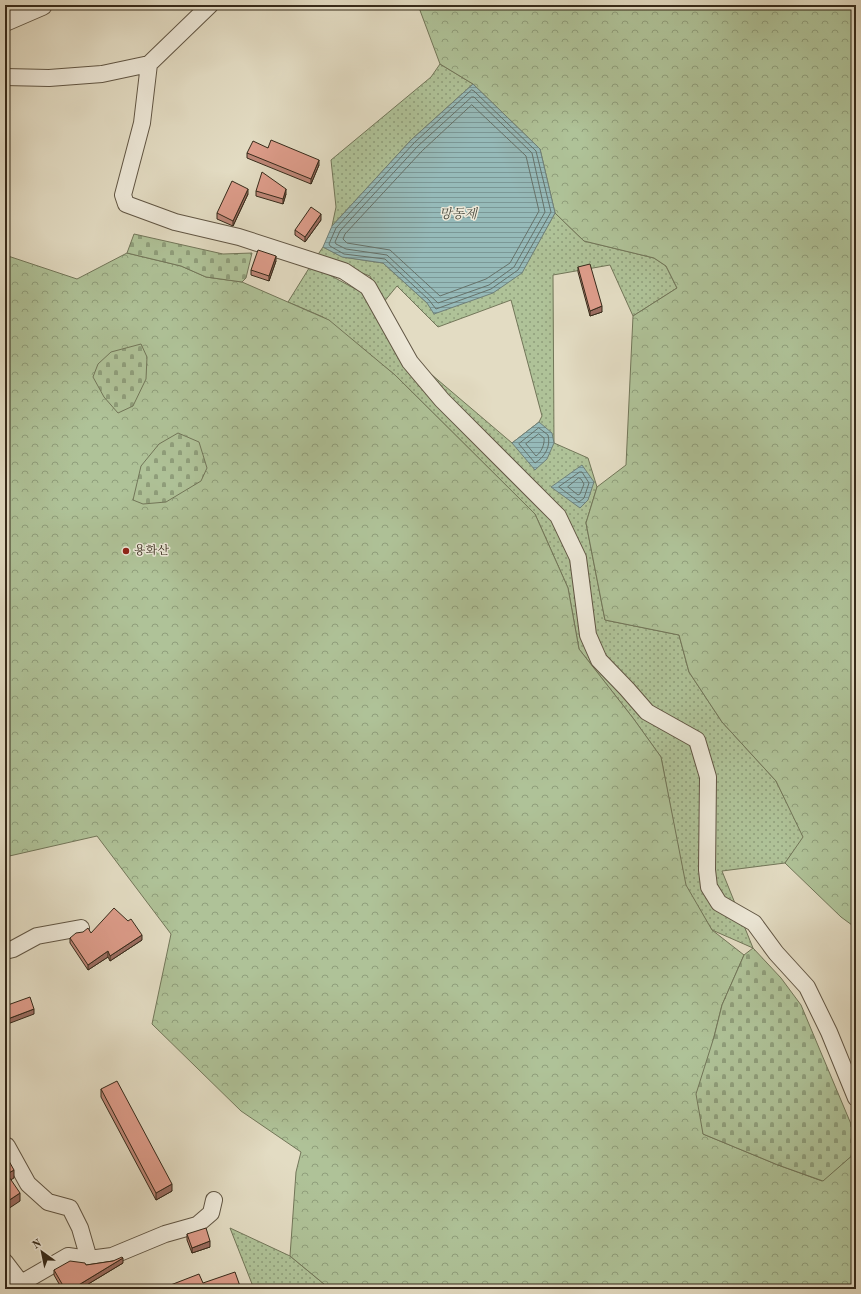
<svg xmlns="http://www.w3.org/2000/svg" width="861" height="1294" font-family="'Old Standard TT','Noto Serif KR',serif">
<defs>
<pattern id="grass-dots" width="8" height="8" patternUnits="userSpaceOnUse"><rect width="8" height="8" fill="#afc298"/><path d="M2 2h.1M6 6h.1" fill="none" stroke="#8f9e7b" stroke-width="1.8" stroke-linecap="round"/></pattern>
<pattern id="forest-crowns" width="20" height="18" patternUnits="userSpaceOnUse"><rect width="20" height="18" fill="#afc298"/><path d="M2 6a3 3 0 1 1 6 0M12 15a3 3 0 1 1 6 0" fill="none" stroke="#8f9e7b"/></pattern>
<pattern id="cemetery-stones" width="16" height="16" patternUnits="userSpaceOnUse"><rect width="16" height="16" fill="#afc298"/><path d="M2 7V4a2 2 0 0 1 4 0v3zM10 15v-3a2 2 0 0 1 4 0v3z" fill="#8f9e7b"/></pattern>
<pattern id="water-rules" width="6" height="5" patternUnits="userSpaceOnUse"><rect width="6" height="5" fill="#96bab9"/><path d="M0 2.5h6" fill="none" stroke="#7b9796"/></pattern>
</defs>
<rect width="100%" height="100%" fill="#e3dcc3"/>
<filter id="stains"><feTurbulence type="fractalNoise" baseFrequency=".005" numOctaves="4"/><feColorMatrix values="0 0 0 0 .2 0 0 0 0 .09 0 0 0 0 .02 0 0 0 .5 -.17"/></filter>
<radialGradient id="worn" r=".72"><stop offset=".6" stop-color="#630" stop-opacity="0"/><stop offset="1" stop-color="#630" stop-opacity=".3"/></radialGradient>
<path fill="url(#grass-dots)" stroke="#727659" d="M 440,64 L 473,84 L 411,140 L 332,226 L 336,207 L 331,160 L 431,77 Z
M 555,213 L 584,241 L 654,258 L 666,266 L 677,288 L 633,316 L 610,265 L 553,275 L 554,443 L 588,458 L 597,487 L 586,523 L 605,620 L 679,635 L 689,672 L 722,722 L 776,781 L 804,837 L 785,863 L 722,871 L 753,948 L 712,930 L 685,885 L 661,757 L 633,718 L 579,649 L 568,588 L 535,514 L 395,375 L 323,317 L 288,302 L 311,265 L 361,292 L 425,369 L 512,443 L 539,422 L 542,416 L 511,300 L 438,327 L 397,286 L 383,303 L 370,276 L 317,256 L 323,247 L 343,257 L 383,263 L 427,303 L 521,273 Z
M 230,1228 L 290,1256 L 330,1289 L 254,1289 Z"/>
<path fill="url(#forest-crowns)" stroke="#727659" d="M 418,5 L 856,5 L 856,928 L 841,917 L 785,863 L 803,837 L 776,781 L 722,722 L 689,672 L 679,635 L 605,620 L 586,523 L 597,487 L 626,465 L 633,316 L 677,288 L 666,266 L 654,258 L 584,241 L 555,213 L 540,149 L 473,84 L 440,64 Z
M 127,253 L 181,266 L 206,277 L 242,282 L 329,320 L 395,375 L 535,514 L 568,588 L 579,649 L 633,718 L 661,757 L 686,885 L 712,930 L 744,955 L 722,1005 L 714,1037 L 703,1134 L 778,1165 L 822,1181 L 855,1153 L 856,1154 L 856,1289 L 330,1289 L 290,1256 L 296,1172 L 301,1152 L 241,1111 L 152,1024 L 171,934 L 97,836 L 5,857 L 5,255 L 77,279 Z"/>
<path fill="url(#cemetery-stones)" stroke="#727659" d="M 134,234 L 223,254 L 252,253 L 246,278 L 242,282 L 206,277 L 181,266 L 127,253 Z
M 141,344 L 147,357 L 146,379 L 133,406 L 118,413 L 104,397 L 93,377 L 98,364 L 111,352 Z
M 178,433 L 199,442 L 207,468 L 201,481 L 166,502 L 143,504 L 133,500 L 141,466 L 159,444 Z
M 753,948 L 781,978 L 801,1005 L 851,1124 L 855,1153 L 823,1181 L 778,1165 L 703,1134 L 696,1094 L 714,1037 L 722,1005 L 744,955 Z"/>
<path fill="url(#water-rules)" stroke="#708079" d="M 473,84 L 540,149 L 555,213 L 522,273 L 493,293 L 434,314 L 427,303 L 383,263 L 342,257 L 323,247 L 332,226 L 411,140 Z
M 539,422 L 552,433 L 554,443 L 547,459 L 535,470 L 512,443 Z
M 582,465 L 594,482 L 588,500 L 580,508 L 551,487 Z"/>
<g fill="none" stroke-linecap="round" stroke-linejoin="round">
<path stroke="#66726a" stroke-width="1" d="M 472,90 L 474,91 L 536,151 L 551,212 L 518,270 L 491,289 L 436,309 L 429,300 L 385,259 L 344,254 L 330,246 L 329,244 L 336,228 L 414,143 Z
M 472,97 L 474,97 L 532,153 L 545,212 L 514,267 L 489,285 L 438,303 L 387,255 L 346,249 L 336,244 L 335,242 L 340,231 L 417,147 Z
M 472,105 L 526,156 L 539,211 L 510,263 L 486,279 L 440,296 L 390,250 L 347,243 L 343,239 L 345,234 L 422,151 Z
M 539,428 L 548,435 C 551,446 545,457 535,463 L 519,444 Z
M 539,434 L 544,438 C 545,444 541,453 536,456 L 526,444 Z
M 580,472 L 582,472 L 589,483 L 584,498 L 579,502 L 559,487 Z
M 579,478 L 581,479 L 584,484 L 580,494 L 578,495 L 568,487 Z"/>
<defs>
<path id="minor" d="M 149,64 L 210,5
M 5,77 L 49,78 L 102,74 L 149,64 L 142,123 L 123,195 L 126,204 L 175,222 L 239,237 L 344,271 L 368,287 L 410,362 L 442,400 L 558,516 L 578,558 L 588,635 L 599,660 L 627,689 L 647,712 L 697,740 L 708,777 L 707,870 L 709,887 L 719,903 L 754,923 L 776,953 L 807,987 L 829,1032 L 856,1098
M 5,951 L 13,949 L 37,936 L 81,928
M 7,1146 L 28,1184 L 48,1202 L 70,1208 L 80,1228 L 89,1259
M 5,1262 L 21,1283 L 21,1289
M 11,1289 L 68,1256 L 89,1259 L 112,1256 L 165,1234 L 197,1225 L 211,1213 L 214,1200"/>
<path id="tertiary" d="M 5,21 L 42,5"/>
</defs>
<use href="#minor" stroke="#615644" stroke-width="18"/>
<use href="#tertiary" stroke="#615644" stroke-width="22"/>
<use href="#minor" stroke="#ede8d8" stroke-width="16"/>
<use href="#tertiary" stroke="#ede8d8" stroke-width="20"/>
</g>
<path fill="#be8677" stroke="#362a1a" d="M 268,148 L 319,165 L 311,184 L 247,158 L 247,153 Z
M 256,191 L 286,194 L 283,204 L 256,196 Z
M 248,194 L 233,226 L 217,219 L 217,213 Z
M 321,220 L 305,242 L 295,235 L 295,230 Z
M 276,261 L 269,281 L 251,275 L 251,270 Z
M 578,267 L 602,312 L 590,316 L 578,272 Z
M 91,933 L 142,940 L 110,961 L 108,957 L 88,970 L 70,943 L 70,938 Z
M 101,1089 L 172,1191 L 156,1200 L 101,1097 Z
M 187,1234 L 210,1247 L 192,1253 L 187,1240 Z
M 113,1261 L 123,1263 L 80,1289 L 62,1289 L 54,1275 L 54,1270 Z"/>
<path fill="#9b6d61" stroke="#362a1a" d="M 319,160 L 319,165 L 311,184 L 311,179 Z
M 248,189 L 248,194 L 233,226 L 233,221 Z
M 286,189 L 286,194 L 283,204 L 283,199 Z
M 321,214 L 321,220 L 305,242 L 305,237 Z
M 276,256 L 276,261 L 269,281 L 269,276 Z
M 602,306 L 602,312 L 590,316 L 590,311 Z
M 142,935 L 142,940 L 110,961 L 110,956 Z
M 108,951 L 108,957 L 88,970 L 88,965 Z
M 34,1009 L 34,1014 L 5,1025 L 5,1020 Z
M 14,1170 L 14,1178 L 7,1182 L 7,1174 Z
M 172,1184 L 172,1191 L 156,1200 L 156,1193 Z
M 20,1193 L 20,1201 L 5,1211 L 5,1203 Z
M 210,1241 L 210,1247 L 192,1253 L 192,1248 Z
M 123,1258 L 123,1263 L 80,1289 L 72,1289 Z"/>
<path fill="#dd9c8a" stroke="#362a1a" d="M 271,140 L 319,160 L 311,179 L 247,153 L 253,141 L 268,148 Z
M 262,172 L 286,189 L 283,199 L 256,191 Z
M 232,181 L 248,189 L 233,221 L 217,213 Z
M 311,207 L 321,214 L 305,237 L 295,230 Z
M 258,250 L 276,256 L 269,276 L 251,270 Z
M 590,264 L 602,306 L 590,311 L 578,267 Z
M 114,908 L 128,921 L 131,919 L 142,935 L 110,956 L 108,951 L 88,965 L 70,938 L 76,933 L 83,932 L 88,928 L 91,933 Z
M 30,997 L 34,1009 L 5,1020 L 5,1006 Z
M 117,1081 L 172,1184 L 156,1193 L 101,1089 Z
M 5,1154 L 14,1170 L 7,1174 L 20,1193 L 5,1203 Z
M 206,1228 L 210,1241 L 192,1248 L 187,1234 Z
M 122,1257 L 123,1258 L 72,1289 L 65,1289 L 54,1270 L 70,1261 L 85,1263 L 86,1265 L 113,1261 Z
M 235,1272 L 241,1289 L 169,1289 L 168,1286 L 199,1274 L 203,1283 Z"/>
<circle fill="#8f2418" stroke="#ede8d8" stroke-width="1.5" cx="126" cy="551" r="4"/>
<g text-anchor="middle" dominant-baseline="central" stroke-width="3" stroke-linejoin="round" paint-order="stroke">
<g font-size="12" fill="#362a1a" stroke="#ede8d8" text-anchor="start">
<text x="134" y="551">용화산</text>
</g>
<g font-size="13" font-style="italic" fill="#4e4e42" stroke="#ede8d8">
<text x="458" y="214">망동제</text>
</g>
</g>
<rect width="861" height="1294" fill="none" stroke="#e3dcc3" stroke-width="20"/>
<rect x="6" y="6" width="849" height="1282" fill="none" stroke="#362a1a" stroke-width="2"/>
<rect x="10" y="10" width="841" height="1274" fill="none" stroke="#362a1a"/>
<g transform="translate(42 1252) rotate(327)" stroke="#ede8d8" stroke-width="3" paint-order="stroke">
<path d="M0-3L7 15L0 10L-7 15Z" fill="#362a1a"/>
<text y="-6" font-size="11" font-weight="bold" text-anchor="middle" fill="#362a1a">N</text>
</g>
<rect width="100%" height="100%" filter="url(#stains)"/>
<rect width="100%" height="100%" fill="url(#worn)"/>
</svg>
